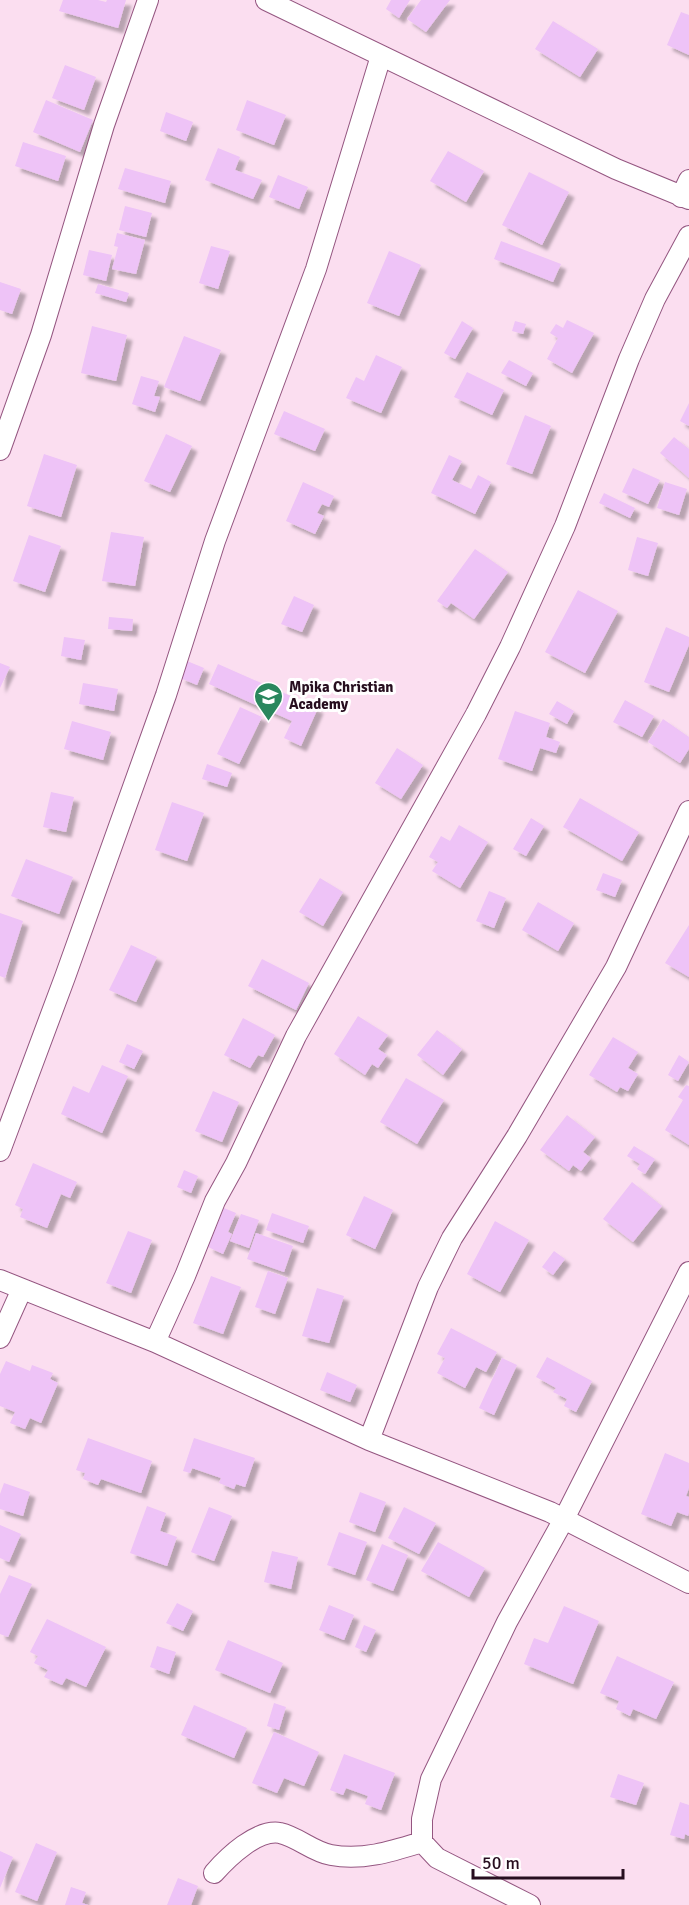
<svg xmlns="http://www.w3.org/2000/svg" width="689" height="1905" font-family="Signika,sans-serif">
<defs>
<filter id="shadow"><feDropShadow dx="5.5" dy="5.5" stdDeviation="1.5" flood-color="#0004"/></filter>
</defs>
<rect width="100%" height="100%" fill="#fbdef0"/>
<path fill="#eec3f7" filter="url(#shadow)" d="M 63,0 L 98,0 L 106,2 L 107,0 L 126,0 L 118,28 L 59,11 Z
M 391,0 L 410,0 L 399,18 L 386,9 Z
M 421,0 L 450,0 L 426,32 L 407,19 Z
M 681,12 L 689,15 L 689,55 L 667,45 Z
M 553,21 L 598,49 L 580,77 L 535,49 Z
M 65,65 L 96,77 L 84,110 L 52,98 Z
M 46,100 L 93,120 L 80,152 L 33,132 Z
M 247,100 L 286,115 L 274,145 L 236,130 Z
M 166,112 L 193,122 L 186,141 L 160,131 Z
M 23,142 L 66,156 L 58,181 L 15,166 Z
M 218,148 L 240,157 L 235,170 L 262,180 L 253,199 L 205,180 Z
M 448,151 L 484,171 L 466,202 L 430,181 Z
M 125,168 L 171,181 L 165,203 L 118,189 Z
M 529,172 L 569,192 L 542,245 L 502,225 Z
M 278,175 L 308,187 L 299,209 L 269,197 Z
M 125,206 L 152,213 L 146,237 L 119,230 Z
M 117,233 L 145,240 L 136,274 L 112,269 L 118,247 L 114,246 Z
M 501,241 L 561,264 L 553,282 L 494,259 Z
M 211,246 L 230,251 L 218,289 L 199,283 Z
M 89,250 L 112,255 L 106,281 L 83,275 Z
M 389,251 L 421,265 L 399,316 L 367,303 Z
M 0,282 L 21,289 L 12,314 L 0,310 Z
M 98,284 L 129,293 L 126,302 L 95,293 Z
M 567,320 L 594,333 L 572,373 L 547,359 L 558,338 L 550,333 L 556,324 L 563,328 Z
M 462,321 L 473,328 L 455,359 L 444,353 Z
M 515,321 L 526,324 L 523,334 L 512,331 Z
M 92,326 L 127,335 L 116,381 L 81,373 Z
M 184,336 L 221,350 L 200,401 L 164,387 Z
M 376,355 L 402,367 L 381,413 L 346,398 L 356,377 L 364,381 Z
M 509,360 L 533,373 L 526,386 L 501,373 Z
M 467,372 L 504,390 L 492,415 L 454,397 Z
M 141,376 L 159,381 L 154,396 L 160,397 L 155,412 L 132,404 Z
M 689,403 L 689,426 L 680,421 Z
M 284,411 L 325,429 L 315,451 L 274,434 Z
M 525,415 L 551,426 L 532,474 L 506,464 Z
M 166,434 L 192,446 L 170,492 L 144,481 Z
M 674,437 L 689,449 L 689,478 L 660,453 Z
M 44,454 L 77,465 L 61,517 L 27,506 Z
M 449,455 L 462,461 L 452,480 L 471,489 L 478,475 L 491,482 L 475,514 L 431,493 Z
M 633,468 L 660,480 L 648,504 L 622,492 Z
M 303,482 L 334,496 L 329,507 L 322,504 L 317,513 L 324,516 L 315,534 L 286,521 Z
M 665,482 L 687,489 L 679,515 L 657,508 Z
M 604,493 L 635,508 L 630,518 L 599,503 Z
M 111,532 L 144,537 L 135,586 L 102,581 Z
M 29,535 L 61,546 L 45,592 L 13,581 Z
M 637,537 L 658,543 L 648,576 L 628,570 Z
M 475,549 L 508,572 L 474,619 L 451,603 L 447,608 L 437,601 Z
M 578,590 L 618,611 L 585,673 L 545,652 Z
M 294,596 L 314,605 L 302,632 L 281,624 Z
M 109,617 L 133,619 L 132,631 L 108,629 Z
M 666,627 L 689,637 L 689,645 L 669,692 L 644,682 Z
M 64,637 L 85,640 L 81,660 L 61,656 Z
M 187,661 L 204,668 L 197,685 L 180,678 Z
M 0,663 L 10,667 L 0,688 Z
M 218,664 L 318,708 L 301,746 L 284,738 L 292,721 L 209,684 Z
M 83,683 L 118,689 L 114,711 L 79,704 Z
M 625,700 L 654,716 L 642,737 L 613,722 Z
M 557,701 L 574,711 L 567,724 L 549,714 Z
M 240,707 L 262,717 L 239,764 L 217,754 Z
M 515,711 L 550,723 L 546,737 L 560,742 L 556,753 L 540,748 L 532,771 L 498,759 Z
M 663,719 L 689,737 L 689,749 L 680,763 L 648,742 Z
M 72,721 L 111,732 L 103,760 L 64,749 Z
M 397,748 L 423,765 L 401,799 L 375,783 Z
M 207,764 L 232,773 L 227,787 L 202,779 Z
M 51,792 L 74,797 L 66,832 L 43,827 Z
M 580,798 L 639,832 L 622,861 L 563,827 Z
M 172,802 L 204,813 L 187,861 L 155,850 Z
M 531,818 L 544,826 L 526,856 L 513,849 Z
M 459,825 L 488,842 L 460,888 L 432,871 L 438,862 L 429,857 L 441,836 L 450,841 Z
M 26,859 L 73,877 L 59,914 L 11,896 Z
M 603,873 L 622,880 L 615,897 L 596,890 Z
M 320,878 L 343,892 L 323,926 L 299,912 Z
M 489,891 L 506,898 L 494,928 L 476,921 Z
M 538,902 L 574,923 L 558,951 L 522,930 Z
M 0,913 L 23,921 L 5,978 L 0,976 Z
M 689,925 L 689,977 L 665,963 Z
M 131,945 L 157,957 L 136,1002 L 109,990 Z
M 262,959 L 309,983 L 296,1010 L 248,986 Z
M 358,1016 L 388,1035 L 378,1049 L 387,1055 L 378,1068 L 372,1064 L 365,1075 L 334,1054 Z
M 243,1018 L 275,1035 L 263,1057 L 258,1055 L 250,1068 L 224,1055 Z
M 437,1030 L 462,1049 L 443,1075 L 417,1055 Z
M 613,1037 L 638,1052 L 628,1068 L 638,1074 L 628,1091 L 620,1087 L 617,1092 L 589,1075 Z
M 127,1044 L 143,1051 L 134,1069 L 119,1062 Z
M 679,1055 L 689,1062 L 678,1081 L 668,1075 Z
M 102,1065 L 128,1076 L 102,1133 L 61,1114 L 73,1086 L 89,1093 Z
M 406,1078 L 444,1100 L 417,1144 L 380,1122 Z
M 686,1085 L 689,1086 L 689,1145 L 665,1130 L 683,1100 L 678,1097 Z
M 213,1091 L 239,1102 L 222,1142 L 195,1131 Z
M 567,1115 L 595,1137 L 583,1152 L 591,1158 L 581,1171 L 573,1165 L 569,1171 L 540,1150 Z
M 634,1146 L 655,1159 L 645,1174 L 637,1169 L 640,1164 L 627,1156 Z
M 33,1163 L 77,1182 L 70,1198 L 61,1194 L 47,1228 L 20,1217 L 23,1209 L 15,1205 Z
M 184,1170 L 198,1176 L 191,1193 L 177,1187 Z
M 632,1182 L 662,1206 L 633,1242 L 603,1219 Z
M 364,1196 L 393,1210 L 375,1249 L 346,1235 Z
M 224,1208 L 236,1213 L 228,1232 L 232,1234 L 223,1254 L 208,1247 Z
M 272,1213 L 309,1226 L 303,1243 L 266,1230 Z
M 241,1214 L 259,1220 L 249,1248 L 230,1241 Z
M 495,1221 L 529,1240 L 500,1292 L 467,1274 Z
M 128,1231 L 152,1240 L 131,1293 L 106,1283 Z
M 256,1233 L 293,1246 L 284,1272 L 247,1259 Z
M 554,1251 L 565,1259 L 553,1275 L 542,1267 Z
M 268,1271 L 288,1278 L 275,1314 L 255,1307 Z
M 211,1276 L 241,1287 L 223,1334 L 193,1323 Z
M 317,1288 L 344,1296 L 329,1343 L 302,1336 Z
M 451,1328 L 497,1352 L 486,1372 L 476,1367 L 465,1388 L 437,1373 L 445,1358 L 437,1354 Z
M 547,1357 L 592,1381 L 576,1412 L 564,1406 L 567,1399 L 553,1392 L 556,1388 L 536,1377 Z
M 502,1358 L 517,1365 L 494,1415 L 479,1408 Z
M 6,1361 L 30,1371 L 32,1365 L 53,1373 L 50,1379 L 58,1383 L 41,1423 L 30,1418 L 25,1429 L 10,1423 L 15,1412 L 0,1406 L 0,1374 Z
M 327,1372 L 357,1385 L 350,1402 L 320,1390 Z
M 88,1438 L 152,1461 L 141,1493 L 101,1479 L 98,1485 L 83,1479 L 85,1473 L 76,1470 Z
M 194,1438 L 255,1458 L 245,1487 L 236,1484 L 234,1489 L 219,1483 L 221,1478 L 192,1468 L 190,1473 L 183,1471 Z
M 665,1453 L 689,1463 L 689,1488 L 686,1496 L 689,1497 L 689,1513 L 688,1516 L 677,1512 L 671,1526 L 641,1514 Z
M 4,1483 L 30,1492 L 23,1516 L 0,1509 L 0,1494 Z
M 360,1492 L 386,1502 L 375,1532 L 349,1522 Z
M 147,1506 L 166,1513 L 160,1531 L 177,1537 L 167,1566 L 130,1553 Z
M 209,1507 L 232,1516 L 214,1561 L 191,1552 Z
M 404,1507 L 436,1523 L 419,1554 L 388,1538 Z
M 0,1525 L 21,1534 L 9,1562 L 0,1558 Z
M 339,1532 L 367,1542 L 355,1575 L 327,1565 Z
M 438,1542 L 485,1568 L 469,1597 L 421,1571 Z
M 382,1544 L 408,1555 L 393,1591 L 366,1580 Z
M 272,1551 L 298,1557 L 291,1589 L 264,1582 Z
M 9,1575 L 32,1584 L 8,1637 L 0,1634 L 0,1594 Z
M 177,1603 L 193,1611 L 183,1631 L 166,1623 Z
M 329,1605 L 354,1615 L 344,1640 L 319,1630 Z
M 564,1606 L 599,1621 L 573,1684 L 524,1664 L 534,1638 L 548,1643 Z
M 47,1619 L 106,1647 L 86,1687 L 66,1678 L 62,1685 L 44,1677 L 48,1670 L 34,1663 L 38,1656 L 30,1652 Z
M 364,1625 L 376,1630 L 366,1652 L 355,1647 Z
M 228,1640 L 283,1663 L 270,1693 L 215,1670 Z
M 157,1646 L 176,1652 L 169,1674 L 150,1667 Z
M 617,1656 L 674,1682 L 656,1719 L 633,1709 L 630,1716 L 616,1709 L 619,1701 L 600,1693 Z
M 274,1703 L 286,1707 L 279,1730 L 267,1726 Z
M 194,1705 L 247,1728 L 234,1758 L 181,1735 Z
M 274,1732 L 319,1752 L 304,1786 L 284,1778 L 277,1793 L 252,1783 Z
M 344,1754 L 395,1773 L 381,1810 L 365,1804 L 368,1796 L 346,1788 L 343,1795 L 330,1790 Z
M 618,1774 L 644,1783 L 636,1805 L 610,1797 Z
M 680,1802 L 689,1805 L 689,1836 L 685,1834 L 684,1839 L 670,1835 Z
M 36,1843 L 57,1852 L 37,1901 L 15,1892 Z
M 0,1851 L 13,1857 L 0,1888 Z
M 178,1878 L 198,1886 L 191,1905 L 167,1905 Z
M 71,1887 L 86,1892 L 82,1903 L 88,1905 L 65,1905 Z"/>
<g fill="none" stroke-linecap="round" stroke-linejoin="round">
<defs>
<path id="minor" d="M 266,0 L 616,169 L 689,199
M 681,197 L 689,180
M 0,450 L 41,335 L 104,125 L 148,0
M 0,1151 L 65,977 L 166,695 L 215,541 L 316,269 L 381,56
M 0,1280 L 155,1342 L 369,1440 L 550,1512 L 689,1583
M 0,1338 L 22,1289
M 155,1342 L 185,1276 L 215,1201 L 236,1163 L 296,1036 L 476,714 L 510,647 L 565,526 L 629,359 L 655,299 L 689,236
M 369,1440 L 428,1287 L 452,1238 L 517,1136 L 616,967 L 689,811
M 214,1873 C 228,1857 257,1829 280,1833 C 298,1837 313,1852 331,1855 C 363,1861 393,1851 422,1842
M 530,1905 L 437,1858 L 422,1842 L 422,1819 L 431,1779 L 507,1622 L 564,1519 L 689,1272"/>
</defs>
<use href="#minor" stroke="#945680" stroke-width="22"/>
<use href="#minor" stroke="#fff" stroke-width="20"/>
</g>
<defs>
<symbol id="school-pin" viewBox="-11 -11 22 30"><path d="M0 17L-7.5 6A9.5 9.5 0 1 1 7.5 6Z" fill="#2a875e" stroke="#fff"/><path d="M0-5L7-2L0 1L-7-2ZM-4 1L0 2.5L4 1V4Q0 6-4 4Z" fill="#fff"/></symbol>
</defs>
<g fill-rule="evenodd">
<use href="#school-pin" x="252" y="680" width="33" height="45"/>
</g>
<g text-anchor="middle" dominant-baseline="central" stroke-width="6" stroke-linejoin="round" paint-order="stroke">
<g font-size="15" font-weight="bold" fill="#270e1f" stroke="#fff" text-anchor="start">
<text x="289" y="687">Mpika Christian<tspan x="289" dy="17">Academy</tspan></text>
</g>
</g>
<path d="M473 1869v9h150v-9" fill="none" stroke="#270e1f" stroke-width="3"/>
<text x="482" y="1869" font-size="18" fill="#270e1f" stroke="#ffffff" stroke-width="4.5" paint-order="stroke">50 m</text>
</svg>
